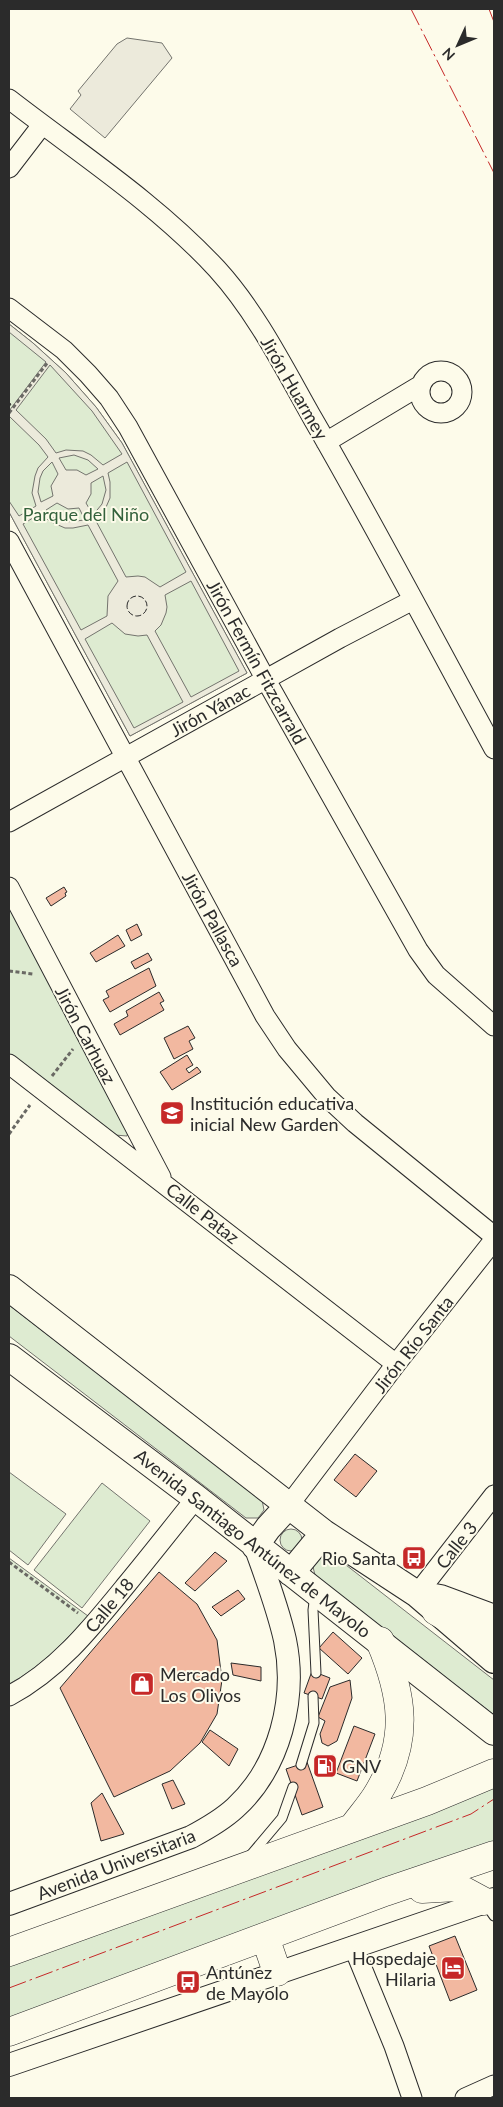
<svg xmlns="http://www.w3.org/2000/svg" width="503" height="2107" font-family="Lato,sans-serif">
<rect width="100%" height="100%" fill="#fdfbea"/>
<path fill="#deebd1" stroke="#74746e" d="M 9,324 L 33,343 L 66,373 L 96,407 L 122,443 L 247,673 L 130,736 L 9,512 Z
M 9,905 L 129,1127 L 127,1136 L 115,1135 L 9,1054 Z
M 9,1305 L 262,1500 L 264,1510 L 258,1518 L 246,1518 L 9,1336 Z
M 9,1472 L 66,1514 L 28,1565 L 9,1550 Z
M 102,1483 L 150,1521 L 82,1608 L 34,1570 Z
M280 1540a11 11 0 1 1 22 0a11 11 0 1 1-22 0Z
M 328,1551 L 494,1680 L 494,1715 L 315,1575 L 313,1567 L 318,1559 Z
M 9,1558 L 88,1616 C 64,1642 40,1668 9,1684 Z
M 494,1786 L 494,1842 L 9,2019 L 9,1963 Z"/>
<path fill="#eceadb" stroke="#74746e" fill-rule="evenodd" d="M 127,38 L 162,43 L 172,58 L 105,138 L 70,109 L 81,95 L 78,91 L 117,44 Z
M 9,324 L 33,343 L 66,373 L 96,407 L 122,443 L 247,673 L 130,736 L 9,512 L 9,501 L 19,516 L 36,506 L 32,493 L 35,476 L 38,468 L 48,457 L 39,445 L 10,417 L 9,418 L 9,411 L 46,362 L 9,332 ZM 50,365 L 92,411 L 122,454 L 103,465 L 91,455 L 83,451 L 66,450 L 56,453 L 46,439 L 16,410 ZM 74,455 L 88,460 L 98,469 L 86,475 L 77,470 L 66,470 L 59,458 ZM 52,462 L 58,474 L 51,486 L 53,496 L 41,502 L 38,492 L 40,478 L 43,471 ZM 127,462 L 186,572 L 160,587 L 145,577 L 138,576 L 126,577 L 96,521 L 103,514 L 110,498 L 110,482 L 108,473 ZM 103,476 L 106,490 L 102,504 L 93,515 L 86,503 L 91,494 L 91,483 ZM 57,503 L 68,509 L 79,508 L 85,520 L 66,522 L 52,517 L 46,510 ZM 41,513 L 49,521 L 65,528 L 73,528 L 88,525 L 118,581 L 108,596 L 107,616 L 81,630 L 23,524 ZM 191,581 L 239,671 L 191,697 L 155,631 L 161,625 L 166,613 L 167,607 L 165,595 ZM 112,623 L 125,634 L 138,636 L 147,635 L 183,702 L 134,728 L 85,639 Z"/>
<path fill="#f2b8a0" stroke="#2b2b2b" d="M 64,887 L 67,892 L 65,893 L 66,896 L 51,906 L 46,898 Z
M 137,924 L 142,935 L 131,941 L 126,930 Z
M 118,935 L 125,946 L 96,962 L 90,953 Z
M 148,953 L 152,960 L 135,969 L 131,962 Z
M 149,968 L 156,986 L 110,1012 L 103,1000 L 109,997 L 106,991 Z
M 159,992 L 164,1001 L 160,1003 L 164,1010 L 120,1035 L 114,1024 L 128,1016 L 126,1011 Z
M 188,1026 L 195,1038 L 189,1041 L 193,1049 L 174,1059 L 164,1038 Z
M 187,1055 L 193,1065 L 186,1069 L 189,1073 L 197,1067 L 201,1072 L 172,1090 L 160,1072 Z
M 355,1454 L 377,1471 L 356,1497 L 334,1480 Z
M 215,1552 L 227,1561 L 195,1591 L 185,1583 Z
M 159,1572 L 197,1604 L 217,1640 L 222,1680 L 217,1714 L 200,1743 L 170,1771 L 114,1797 L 60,1688 Z
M 238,1590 L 245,1599 L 221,1616 L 212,1607 Z
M 333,1632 L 362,1658 L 348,1674 L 319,1648 Z
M 231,1663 L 261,1667 L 261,1681 L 233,1675 Z
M 312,1671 L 330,1678 L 322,1699 L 304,1693 Z
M 350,1680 L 352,1698 L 337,1741 L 328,1746 L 322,1743 L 320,1734 L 325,1721 L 318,1717 L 330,1687 Z
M 354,1726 L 375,1734 L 357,1781 L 336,1773 Z
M 210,1730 L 238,1749 L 229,1766 L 202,1742 Z
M 307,1762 L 323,1807 L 302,1815 L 286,1769 Z
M 173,1780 L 185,1804 L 172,1809 L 162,1784 Z
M 102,1793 L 124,1834 L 101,1841 L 91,1803 Z
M 455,1936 L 477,1990 L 450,2001 L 429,1946 Z"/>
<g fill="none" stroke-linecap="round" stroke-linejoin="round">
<defs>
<path id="service" d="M 315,1595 L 313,1610 L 316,1673
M 301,1765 L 314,1723 L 313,1696
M 250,1856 L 282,1818 L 293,1787
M 485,1903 L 494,1916"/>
<path id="minor" d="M 9,99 C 80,154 156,203 217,269 C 257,313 284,368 313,419 C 376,528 434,639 494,749
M 9,168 L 42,125
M 9,308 L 64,350 L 88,374 L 109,398 L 128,427 L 266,680 L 418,950 L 436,975 L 494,1026
M420 392a21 21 0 1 1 42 0a21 21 0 1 1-42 0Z
M 326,442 L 421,385
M 9,541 L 265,1016 L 287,1049 L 327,1097 L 355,1123 L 494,1236
M 9,822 L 340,638 L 413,600
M 9,887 L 161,1177
M 9,1064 L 396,1364
M 289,1505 L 396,1364 L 494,1240
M 417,1594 L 494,1495
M 9,1696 C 58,1670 92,1627 127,1584 C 150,1556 173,1527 196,1498
M 353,1946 L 394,2046 L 412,2098
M 465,2098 L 494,2085"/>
<path id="tertiary" d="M 9,1904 L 191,1837 C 206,1829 222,1820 235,1808 C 280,1767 297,1698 285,1640 C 278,1608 266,1577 255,1546
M 9,2065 L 494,1899"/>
<path id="secondary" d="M 9,1288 L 324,1533 L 417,1594 L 494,1660
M 9,1357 L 196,1498 L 494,1732
M 255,1546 L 268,1528 L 289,1505
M 291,1573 L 324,1533
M 423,1595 L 440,1598 L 494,1618"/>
<path id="primary" d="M 436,1611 L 494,1644
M 353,1827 C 361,1816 371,1805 378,1793 C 410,1740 403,1695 380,1641
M 422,1889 L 457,1887 L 483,1901
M 265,1937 L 277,1972
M 9,1952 L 427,1801 L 494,1773
M 9,2032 L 385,1892 L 494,1855"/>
</defs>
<use href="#service" stroke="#2b2b2b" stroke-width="11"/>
<use href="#minor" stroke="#2b2b2b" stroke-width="21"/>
<use href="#tertiary" stroke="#2b2b2b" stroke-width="24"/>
<use href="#secondary" stroke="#2b2b2b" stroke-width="28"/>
<use href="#primary" stroke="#2b2b2b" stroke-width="29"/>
<path stroke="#6a6964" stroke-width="3" stroke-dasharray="4 2.5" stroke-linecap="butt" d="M 9,413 L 48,362
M 9,971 L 33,974
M 52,1076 L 73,1049
M 9,1134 L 30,1105
M 9,1562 L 78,1613"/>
<use href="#service" stroke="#fdfbea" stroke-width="9"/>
<use href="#minor" stroke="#fdfbea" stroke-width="19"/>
<use href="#tertiary" stroke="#fdfbea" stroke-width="22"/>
<use href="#secondary" stroke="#fdfbea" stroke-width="26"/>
<use href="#primary" stroke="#fdfbea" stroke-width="28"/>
<path stroke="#2b2b2b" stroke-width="1" stroke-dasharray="6 2.5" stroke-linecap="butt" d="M 9,403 L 11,404 L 9,407
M127 606a10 10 0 1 1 20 0a10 10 0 1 1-20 0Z"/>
<path stroke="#c62828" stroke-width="1" stroke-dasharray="18 4 2.5 4" stroke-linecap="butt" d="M 411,9 L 494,173
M 489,9 L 494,22
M 9,1988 L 471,1814 L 494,1799"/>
</g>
<defs>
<symbol id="school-square" viewBox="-11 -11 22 22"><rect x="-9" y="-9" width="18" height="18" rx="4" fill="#c62828" stroke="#fdfbea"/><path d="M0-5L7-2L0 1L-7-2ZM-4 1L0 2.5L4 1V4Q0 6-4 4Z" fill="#fff"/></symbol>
<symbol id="bus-square" viewBox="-11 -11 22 22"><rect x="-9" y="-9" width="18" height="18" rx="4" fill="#c62828" stroke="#fdfbea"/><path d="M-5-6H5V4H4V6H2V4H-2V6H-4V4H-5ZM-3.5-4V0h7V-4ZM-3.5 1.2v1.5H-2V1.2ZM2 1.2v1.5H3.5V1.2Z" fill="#fff"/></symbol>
<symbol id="shop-square" viewBox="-11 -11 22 22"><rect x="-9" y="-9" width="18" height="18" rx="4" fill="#c62828" stroke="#fdfbea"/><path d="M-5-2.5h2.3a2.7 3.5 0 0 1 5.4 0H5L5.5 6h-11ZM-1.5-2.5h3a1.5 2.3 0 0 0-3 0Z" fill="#fff"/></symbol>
<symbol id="fuel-square" viewBox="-11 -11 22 22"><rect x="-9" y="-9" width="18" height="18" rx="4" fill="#c62828" stroke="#fdfbea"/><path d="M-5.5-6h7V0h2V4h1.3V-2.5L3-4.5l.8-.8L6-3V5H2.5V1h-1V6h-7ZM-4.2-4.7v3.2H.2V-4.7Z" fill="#fff"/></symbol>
<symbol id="hotel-square" viewBox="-11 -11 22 22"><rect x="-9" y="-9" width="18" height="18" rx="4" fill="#c62828" stroke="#fdfbea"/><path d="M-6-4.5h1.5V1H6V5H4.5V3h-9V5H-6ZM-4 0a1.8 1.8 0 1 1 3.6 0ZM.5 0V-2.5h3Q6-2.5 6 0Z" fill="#fff"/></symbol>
</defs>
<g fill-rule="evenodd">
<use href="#school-square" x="158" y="1099" width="28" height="28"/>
<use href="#bus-square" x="400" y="1544" width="28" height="28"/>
<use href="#shop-square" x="128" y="1670" width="28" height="28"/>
<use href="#fuel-square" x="311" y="1752" width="28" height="28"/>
<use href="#hotel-square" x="439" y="1954" width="28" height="28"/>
<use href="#bus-square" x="174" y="1968" width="28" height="28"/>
</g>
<g text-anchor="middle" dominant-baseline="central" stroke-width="4" stroke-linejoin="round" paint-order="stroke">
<g font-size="18" fill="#2b2b2b" stroke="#fdfbea">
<text transform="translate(295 388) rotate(60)">Jirón Huarmey</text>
<text transform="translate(257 662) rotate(61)">Jirón Fermín Fitzcarrald</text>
<text transform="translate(210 710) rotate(-29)">Jirón Yánac</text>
<text transform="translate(213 919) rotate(61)">Jirón Pallasca</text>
<text transform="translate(86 1035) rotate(62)">Jirón Carhuaz</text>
<text transform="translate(203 1213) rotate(38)">Calle Pataz</text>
<text transform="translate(413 1344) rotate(-52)">Jirón Río Santa</text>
<text transform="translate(253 1543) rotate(38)">Avenida Santiago Antúnez de Mayolo</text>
<text transform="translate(456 1545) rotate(-52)">Calle 3</text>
<text transform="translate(109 1605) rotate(-50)">Calle 18</text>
<text transform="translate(116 1864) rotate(-21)">Avenida Universitaria</text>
</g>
<g font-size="18" fill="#34623c" stroke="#fdfbea">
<text x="86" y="514">Parque del Niño</text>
</g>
<g font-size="18" fill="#2b2b2b" stroke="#fdfbea" text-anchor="start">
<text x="190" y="1103">Institución educativa<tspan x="190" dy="21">inicial New Garden</tspan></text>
<text x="396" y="1558" text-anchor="end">Rio Santa</text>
<text x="160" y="1674">Mercado<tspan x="160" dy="21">Los Olivos</tspan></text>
<text x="342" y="1766">GNV</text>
<text x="436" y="1958" text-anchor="end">Hospedaje<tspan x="436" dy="21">Hilaria</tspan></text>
<text x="206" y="1972">Antúnez<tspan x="206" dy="21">de Mayolo</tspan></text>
</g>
</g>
<rect width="503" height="2107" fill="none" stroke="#2b2b2b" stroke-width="20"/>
<g transform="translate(458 45) rotate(226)" stroke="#fdfbea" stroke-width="4" paint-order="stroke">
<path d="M0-4L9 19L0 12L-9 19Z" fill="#2b2b2b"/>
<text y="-8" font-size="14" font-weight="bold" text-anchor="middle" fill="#2b2b2b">N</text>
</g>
</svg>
